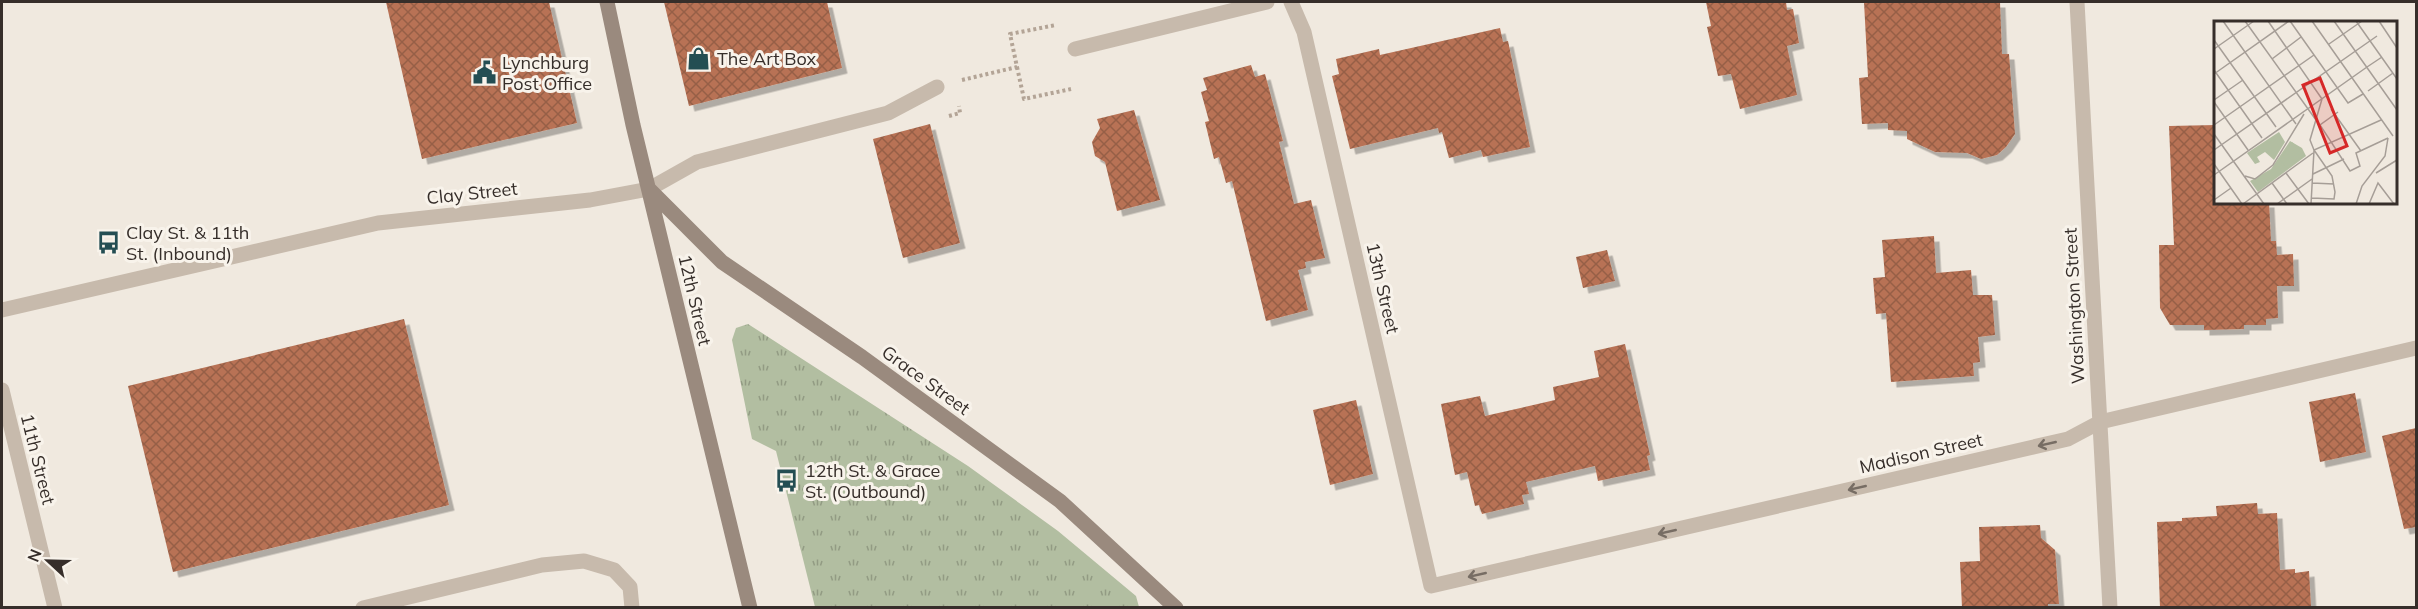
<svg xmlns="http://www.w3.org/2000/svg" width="2418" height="609" font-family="Mulish,sans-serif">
<defs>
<pattern id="grass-tufts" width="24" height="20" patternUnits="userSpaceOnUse" patternTransform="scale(1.5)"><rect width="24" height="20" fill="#b2bea1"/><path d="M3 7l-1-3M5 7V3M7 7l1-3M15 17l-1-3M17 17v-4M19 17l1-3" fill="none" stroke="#929b83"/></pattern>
<pattern id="building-cross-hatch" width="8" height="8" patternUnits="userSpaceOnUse" patternTransform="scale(1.5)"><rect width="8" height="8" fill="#b87255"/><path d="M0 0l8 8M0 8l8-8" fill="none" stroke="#965e47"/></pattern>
<filter id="shadow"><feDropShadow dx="5.5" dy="5.5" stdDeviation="0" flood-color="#0004"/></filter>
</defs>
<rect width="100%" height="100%" fill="#f0e9df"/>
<path fill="url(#grass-tufts)" d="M 748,324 L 968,466 L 1058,531 L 1136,596 L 1139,607 L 815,607 L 776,451 L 752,439 L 732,340 L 736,328 Z"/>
<path fill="url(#building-cross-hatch)" filter="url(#shadow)" d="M 386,2 L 549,2 L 577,123 L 422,159 Z
M 664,2 L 827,2 L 842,68 L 689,106 Z
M 1706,2 L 1786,2 L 1787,10 L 1793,9 L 1799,43 L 1787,46 L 1797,95 L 1740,109 L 1731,74 L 1718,76 L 1707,27 L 1711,26 Z
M 1864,2 L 2000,2 L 2002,54 L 2009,54 L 2015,134 L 2006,147 L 1997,155 L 1981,159 L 1967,153 L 1935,152 L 1907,139 L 1907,131 L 1888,130 L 1888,123 L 1862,124 L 1859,78 L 1868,77 Z
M 1500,28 L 1503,42 L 1508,41 L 1530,147 L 1483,157 L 1481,150 L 1449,158 L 1442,132 L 1439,133 L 1438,128 L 1350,149 L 1332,76 L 1339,74 L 1336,59 L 1379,49 L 1380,55 Z
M 1251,65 L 1255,77 L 1265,74 L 1283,141 L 1279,142 L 1294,204 L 1311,200 L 1325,258 L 1305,262 L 1306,268 L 1298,270 L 1308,310 L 1266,321 L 1232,181 L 1226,183 L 1219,157 L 1214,159 L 1205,122 L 1209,121 L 1201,92 L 1207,90 L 1203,78 Z
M 1134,110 L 1160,200 L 1117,211 L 1105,162 L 1095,156 L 1092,142 L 1100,128 L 1097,119 Z
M 930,124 L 960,243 L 903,258 L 873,139 Z
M 2216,125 L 2216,202 L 2269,202 L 2271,241 L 2276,241 L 2277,255 L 2293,254 L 2294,286 L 2277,286 L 2278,318 L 2266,319 L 2266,325 L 2244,325 L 2244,329 L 2204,330 L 2204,325 L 2170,325 L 2160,308 L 2159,245 L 2174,245 L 2169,126 Z
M 1934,236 L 1936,273 L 1971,270 L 1973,295 L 1992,295 L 1995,335 L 1978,337 L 1980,362 L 1973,363 L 1974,376 L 1891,382 L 1886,313 L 1876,314 L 1873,278 L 1885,277 L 1882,240 Z
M 1607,250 L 1615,281 L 1583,288 L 1576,257 Z
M 404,319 L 449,505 L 173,572 L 128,386 Z
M 1625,344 L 1650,455 L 1647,456 L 1650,470 L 1598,481 L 1595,466 L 1526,482 L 1529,494 L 1522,495 L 1524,504 L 1482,514 L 1479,505 L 1475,506 L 1467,472 L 1455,475 L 1441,404 L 1480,396 L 1485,416 L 1555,400 L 1553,387 L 1599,377 L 1594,351 Z
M 2355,393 L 2366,452 L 2320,462 L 2309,402 Z
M 1356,400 L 1373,474 L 1330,485 L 1313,410 Z
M 2416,428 L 2416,527 L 2404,529 L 2382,436 Z
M 2257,503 L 2258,514 L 2277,513 L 2280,570 L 2295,569 L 2295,573 L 2309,571 L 2311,606 L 2160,608 L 2157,522 L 2182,521 L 2182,518 L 2217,516 L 2216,506 Z
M 2040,525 L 2041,538 L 2055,550 L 2059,604 L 2048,604 L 2048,608 L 1962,608 L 1960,562 L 1980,561 L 1979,527 Z"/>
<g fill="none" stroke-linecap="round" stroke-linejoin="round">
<path stroke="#b3a496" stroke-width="4" stroke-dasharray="3 3" stroke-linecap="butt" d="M 1017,67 L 1024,99 L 1071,89
M 962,80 L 1017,67 L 1010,34 L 1056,25
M 949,116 L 960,113 L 959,106"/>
<path stroke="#c7baac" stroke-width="15" d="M 649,189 L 697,162 L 888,113 L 937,87
M 363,608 L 542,565 L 584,561 L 614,570 L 630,587 L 632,608"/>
<path stroke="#c7baac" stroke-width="15" d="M 1291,2 L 1304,32 L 1431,586 L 2068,439 L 2100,422 L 2416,348
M 2077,2 L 2110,608
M 1075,49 L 1267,2
M 2,390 L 55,608"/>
<path stroke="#c7baac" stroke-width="15" d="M 2,310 L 378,223 L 590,200 L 649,189"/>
<path stroke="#9a8a7e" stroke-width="15" d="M 607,2 L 633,125 L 750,608
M 649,189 L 722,262 L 862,357 L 1060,501 L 1176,608"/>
</g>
<defs><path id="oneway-shaft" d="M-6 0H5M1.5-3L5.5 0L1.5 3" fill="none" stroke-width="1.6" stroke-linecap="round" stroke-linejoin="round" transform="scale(1.5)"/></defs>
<g stroke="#776d64">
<use href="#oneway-shaft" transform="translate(2047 444) rotate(167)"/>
<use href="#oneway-shaft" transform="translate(1857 488) rotate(167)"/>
<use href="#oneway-shaft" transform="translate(1667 532) rotate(167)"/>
<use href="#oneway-shaft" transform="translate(1477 575) rotate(167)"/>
</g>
<defs>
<symbol id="shop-bare" viewBox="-9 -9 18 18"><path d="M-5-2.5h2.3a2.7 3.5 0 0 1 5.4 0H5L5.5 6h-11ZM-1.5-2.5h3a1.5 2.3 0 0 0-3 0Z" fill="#244e53" stroke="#f8f3eb" stroke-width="2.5" paint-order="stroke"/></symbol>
<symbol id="civic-bare" viewBox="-9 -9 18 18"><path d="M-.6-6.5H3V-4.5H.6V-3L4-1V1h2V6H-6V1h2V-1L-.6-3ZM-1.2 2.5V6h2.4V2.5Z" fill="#244e53" stroke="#f8f3eb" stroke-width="2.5" paint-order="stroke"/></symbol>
<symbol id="bus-bare" viewBox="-9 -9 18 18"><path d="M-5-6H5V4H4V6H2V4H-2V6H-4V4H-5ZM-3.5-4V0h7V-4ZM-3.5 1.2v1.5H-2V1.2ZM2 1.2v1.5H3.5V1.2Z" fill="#244e53" stroke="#f8f3eb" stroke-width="2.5" paint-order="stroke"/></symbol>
</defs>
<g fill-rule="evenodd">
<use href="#shop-bare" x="682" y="42" width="33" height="33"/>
<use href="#civic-bare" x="468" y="56" width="33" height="33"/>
<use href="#bus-bare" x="92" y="226" width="33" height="33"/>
<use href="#bus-bare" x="770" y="464" width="33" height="33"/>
</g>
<g text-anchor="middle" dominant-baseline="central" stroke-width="6" stroke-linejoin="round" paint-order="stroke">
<g font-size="18" fill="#362e2a" stroke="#f8f3eb" text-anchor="start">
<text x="717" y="58">The Art Box</text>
<text x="502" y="62">Lynchburg<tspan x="502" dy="21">Post Office</tspan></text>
<text x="126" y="232">Clay St. &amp; 11th<tspan x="126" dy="21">St. (Inbound)</tspan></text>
<text x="805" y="470">12th St. &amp; Grace<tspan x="805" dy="21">St. (Outbound)</tspan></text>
</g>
<g font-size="18" fill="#362e2a" stroke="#f8f3eb">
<text transform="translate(472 193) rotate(-6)">Clay Street</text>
<text transform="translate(1383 288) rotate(77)">13th Street</text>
<text transform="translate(695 300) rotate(77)">12th Street</text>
<text transform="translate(2074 306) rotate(-93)">Washington Street</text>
<text transform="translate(926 380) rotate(36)">Grace Street</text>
<text transform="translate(1921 453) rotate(-13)">Madison Street</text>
<text transform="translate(38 459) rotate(76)">11th Street</text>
</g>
</g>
<g transform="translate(2214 21)">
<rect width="183" height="183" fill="#f0e9df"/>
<path d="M 65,111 L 71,121 L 60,139 L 51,131 L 43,136 L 46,141 L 41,143 L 33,132 ZM 76,120 L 88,127 L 92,135 L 44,171 L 36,160 L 57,148 Z" fill="#b2bea1"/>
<path d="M 78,121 L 90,133 L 74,148 L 66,139 Z" fill="#b2bea1"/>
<path fill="none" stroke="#a69e97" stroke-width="1.5" d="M 9,0 L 82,103M 31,0 L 102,99M 54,0 L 108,78M 76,0 L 134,82 L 149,73M 98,0 L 179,115M 120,0 L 183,89M 142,0 L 183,58M 165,0 L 183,27M 0,19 L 62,106M 115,23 L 148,0M 0,28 L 40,0M 58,38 L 87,16M 153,46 L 168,36M 0,49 L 48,117M 0,53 L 75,0M 154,70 L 179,52M 0,79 L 29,59M 0,81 L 34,129M 117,88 L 147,130M 124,91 L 106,104 L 136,150 L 146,145 L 142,132 L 174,117M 0,104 L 100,34M 0,113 L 50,183M 0,129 L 163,15M 0,143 L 28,183M 72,152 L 95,183M 162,152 L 183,139M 99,153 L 130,138M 0,154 L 153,46M 31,155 L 41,158 L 59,144 L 90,93M 58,162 L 73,183M 98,162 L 120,163M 98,177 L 120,178 L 121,171 L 118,155 L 100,129 L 167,99M 0,179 L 17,167M 29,183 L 99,132M 63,183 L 98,158M 97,183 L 100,129 L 96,119 L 108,78M 142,183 L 148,165 L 171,135 L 174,117M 155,183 L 164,162 L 180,183"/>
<path fill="#d62828" fill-opacity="0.15" stroke="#d62828" stroke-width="3" d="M 106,57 L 133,125 L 116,132 L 89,64 Z"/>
<rect width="183" height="183" fill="none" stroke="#362e2a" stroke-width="3"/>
</g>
<rect width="2418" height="609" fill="none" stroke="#362e2a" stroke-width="6"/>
<g transform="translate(48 561) rotate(292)" stroke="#f8f3eb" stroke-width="4.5" paint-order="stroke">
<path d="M0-4.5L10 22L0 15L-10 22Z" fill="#362e2a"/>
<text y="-9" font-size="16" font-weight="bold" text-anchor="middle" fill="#362e2a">N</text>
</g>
</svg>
